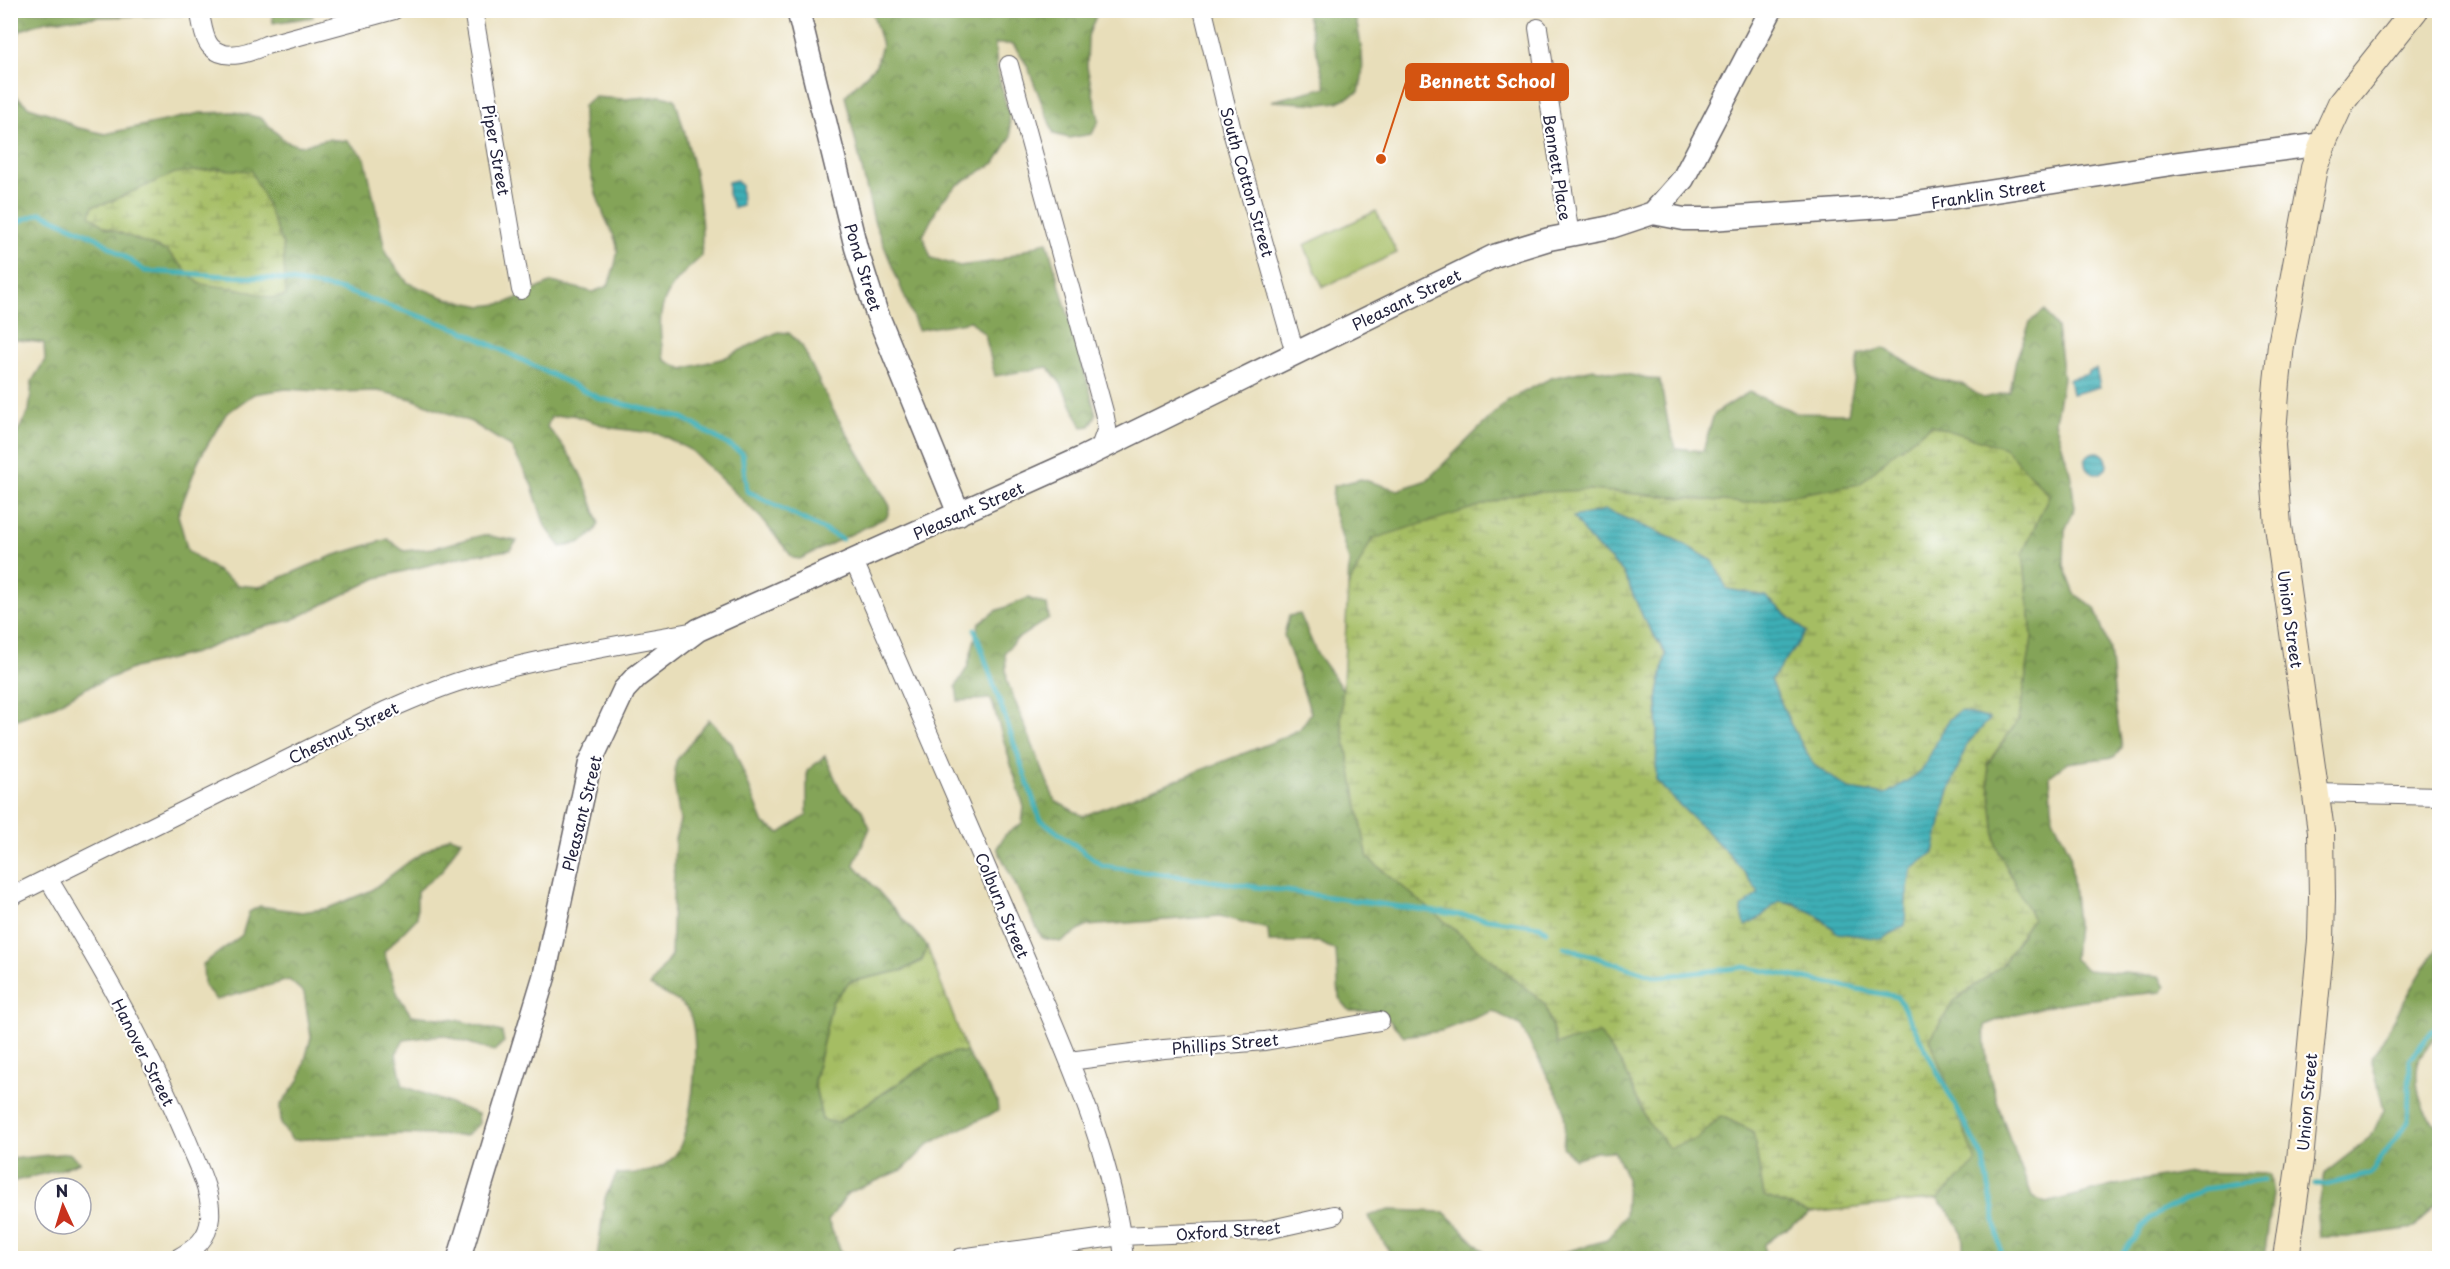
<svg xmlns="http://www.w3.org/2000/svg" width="2450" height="1269" font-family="'Playpen Sans',sans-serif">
<defs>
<pattern id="grass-tufts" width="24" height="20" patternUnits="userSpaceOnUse" patternTransform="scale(1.5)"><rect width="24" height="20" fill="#a5bd63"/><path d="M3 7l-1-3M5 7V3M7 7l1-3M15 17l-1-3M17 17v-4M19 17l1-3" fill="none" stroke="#869953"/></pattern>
<pattern id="forest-crowns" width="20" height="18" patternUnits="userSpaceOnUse" patternTransform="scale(1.5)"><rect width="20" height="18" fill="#84a459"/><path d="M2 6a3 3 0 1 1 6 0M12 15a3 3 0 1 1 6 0" fill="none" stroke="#6c854b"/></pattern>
<pattern id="wetland-marsh" width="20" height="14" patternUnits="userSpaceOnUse" patternTransform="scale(1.5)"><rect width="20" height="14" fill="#a5bd63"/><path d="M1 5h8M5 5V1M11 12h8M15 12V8" fill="none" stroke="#869953"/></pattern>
<pattern id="water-rules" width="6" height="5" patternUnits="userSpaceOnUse" patternTransform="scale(1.5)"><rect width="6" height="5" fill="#3eafb6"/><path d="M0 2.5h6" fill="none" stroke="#348e95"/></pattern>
</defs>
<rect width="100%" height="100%" fill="#fff"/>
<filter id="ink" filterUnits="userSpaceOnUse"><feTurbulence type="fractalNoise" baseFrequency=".0167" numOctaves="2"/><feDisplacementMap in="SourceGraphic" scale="12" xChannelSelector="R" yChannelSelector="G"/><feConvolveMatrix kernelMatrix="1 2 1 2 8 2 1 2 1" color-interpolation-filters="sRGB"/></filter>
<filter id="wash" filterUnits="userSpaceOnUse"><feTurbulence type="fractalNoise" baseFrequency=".008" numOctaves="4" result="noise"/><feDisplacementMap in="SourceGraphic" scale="24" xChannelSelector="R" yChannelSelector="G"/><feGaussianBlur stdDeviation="1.35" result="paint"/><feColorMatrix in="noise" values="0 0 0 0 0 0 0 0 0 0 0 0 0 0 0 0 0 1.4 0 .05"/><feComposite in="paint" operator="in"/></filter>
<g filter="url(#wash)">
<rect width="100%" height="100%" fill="#e8deba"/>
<path fill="url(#grass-tufts)" stroke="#64704f" stroke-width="1.5" d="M 927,946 L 967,1053 L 955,1052 L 879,1096 L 837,1123 L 822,1120 L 814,1082 L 832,1002 L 849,982 L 904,970 L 922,961 Z"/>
<path fill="url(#forest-crowns)" stroke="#53634a" stroke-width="1.5" d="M 11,11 L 183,11 L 182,15 L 98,17 L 46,21 L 21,30 L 15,38 L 16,56 L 11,76 L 13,93 L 29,107 L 54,115 L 75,127 L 105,134 L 200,113 L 235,112 L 261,118 L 285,141 L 300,146 L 327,139 L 348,141 L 365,158 L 386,254 L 408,283 L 448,299 L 483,306 L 506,303 L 552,282 L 593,292 L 608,286 C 611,276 616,265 617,254 C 619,241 609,228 604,215 C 591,185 582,139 583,106 L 593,97 L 624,99 L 661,96 L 675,99 C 690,149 706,203 701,257 C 661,292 655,307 664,360 L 683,369 L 724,358 L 778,332 L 789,333 L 802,346 L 833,410 L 890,506 L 887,517 L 800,559 L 793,558 L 761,518 L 692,451 L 660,434 L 612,428 L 573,415 L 551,417 L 547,427 C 576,458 587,483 599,524 C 591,541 578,544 561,547 L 545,526 L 531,483 L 511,447 L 471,422 L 412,399 L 378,391 L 334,392 L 286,389 L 254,394 L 226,414 L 199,459 L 178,515 L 188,551 L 238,585 L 259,587 L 332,556 L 388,539 L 404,551 L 433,548 L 483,535 L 517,541 L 510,550 L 465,556 L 377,578 L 292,620 L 256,629 L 195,653 L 134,668 L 84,689 L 56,705 L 14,720 L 11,728 L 11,444 L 29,411 L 32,381 L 45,360 L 44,343 L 11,339 Z
M 272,11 L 312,11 L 313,17 L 273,23 Z
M 872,11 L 1098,11 L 1088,36 L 1087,67 L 1099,120 L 1092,134 L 1069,138 L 1054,134 L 1027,65 L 1013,44 L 995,44 L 997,70 L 1009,115 L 1011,137 L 995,163 L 956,186 L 940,203 L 923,236 L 931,258 L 959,266 L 998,261 L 1047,241 L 1090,391 L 1096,415 L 1090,426 L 1082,427 L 1061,384 L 1048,367 L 995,376 L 985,335 L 971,321 L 918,330 L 874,221 L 845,96 L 876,65 L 882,45 Z
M 1306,11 L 1354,11 C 1360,37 1367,66 1359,92 L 1338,102 L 1321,104 L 1271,101 L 1326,87 Z
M 2045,310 L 2057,328 L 2063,378 L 2055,422 L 2070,472 L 2075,508 L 2065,530 L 2064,566 L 2075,594 L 2095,608 L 2110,650 L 2116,710 L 2122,748 L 2114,757 L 2067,763 L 2050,776 L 2053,818 L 2070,852 L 2077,924 L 2074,959 L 2087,970 L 2159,976 L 2165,986 L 2162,992 C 2103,997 2041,1002 1985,1025 C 1980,1072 2015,1151 2032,1197 L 2046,1203 L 2116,1185 L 2190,1172 L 2270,1174 L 2273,1194 L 2264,1258 L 1962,1258 C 1967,1231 1955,1217 1937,1199 L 1975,1163 L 1930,1039 L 1954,1001 L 2002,965 L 2032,918 L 1996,846 L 1987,764 L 2019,719 L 2032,637 L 2023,552 L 2049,495 L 1931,425 L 1891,455 L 1860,484 L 1744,503 L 1588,490 L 1372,539 L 1348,587 L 1349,561 L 1332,505 L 1333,486 L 1361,479 L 1398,490 L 1427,480 L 1508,400 L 1551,378 L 1594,369 L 1660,380 L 1669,428 L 1676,448 L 1703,451 L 1714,414 L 1749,392 L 1797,413 L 1848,414 L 1859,355 L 1884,348 L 1933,378 L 1962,384 L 1983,398 L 2010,392 L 2016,360 L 2030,322 Z
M 1028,598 L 1047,605 L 1049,618 L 1017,639 L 1005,652 L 1007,681 L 1055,801 L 1083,816 L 1273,742 L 1300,729 L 1311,713 L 1284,635 L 1289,616 L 1300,614 L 1317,654 L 1343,690 L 1341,720 L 1368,858 L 1545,1004 L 1557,1044 L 1600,1033 L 1624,1068 L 1646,1119 L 1697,1139 L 1721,1116 L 1753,1131 L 1764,1196 L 1811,1213 L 1764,1244 L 1765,1258 L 1543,1258 L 1607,1240 L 1625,1215 L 1627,1179 L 1614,1151 L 1595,1152 L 1575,1159 L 1563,1147 L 1565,1123 L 1563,1105 L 1520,1025 L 1493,1011 L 1441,1031 L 1404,1036 L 1380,1011 L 1350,1011 L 1339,998 L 1336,951 L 1319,942 L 1269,942 L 1268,929 L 1220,916 L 1087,926 L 1060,942 L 1042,938 L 997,848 L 1005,835 L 1022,823 L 1024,807 L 991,699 L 958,701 L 956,686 L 967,668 L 979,623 L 996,611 Z
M 709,719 L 732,744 L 764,824 L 780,833 L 807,815 L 807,771 L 825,756 L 841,791 L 862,810 L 870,828 L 854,864 L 927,946 L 922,960 L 904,970 L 849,982 L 832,1002 L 814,1081 L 822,1120 L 838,1123 L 935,1059 L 955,1052 L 967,1053 L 997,1101 L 998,1111 L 929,1144 L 904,1169 L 848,1193 L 828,1221 L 841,1251 L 849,1258 L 597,1258 L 605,1198 L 617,1174 C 639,1173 660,1174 675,1155 C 692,1134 704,1029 686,1008 C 678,999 661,993 650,986 L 671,956 L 675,839 L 680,821 L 674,782 L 676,761 Z
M 450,836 L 461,840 L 442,871 L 417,891 L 417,918 L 384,952 L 398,995 L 411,1015 L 457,1020 L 502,1032 L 504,1042 L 494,1051 L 443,1035 L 404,1040 L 396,1054 L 403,1086 L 478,1114 L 479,1124 L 465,1136 L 401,1134 L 292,1140 L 281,1125 L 280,1106 L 300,1079 L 311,1037 L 304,993 L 289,980 L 216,1000 L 204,985 L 203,964 L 242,935 L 249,912 L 260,906 L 302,912 L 328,908 L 370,891 L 411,860 Z
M 2439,946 L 2439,1034 C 2434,1041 2422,1050 2419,1059 C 2413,1080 2420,1116 2439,1126 L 2439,1203 L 2435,1204 L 2415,1228 L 2347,1237 L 2319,1237 L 2317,1217 L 2325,1173 L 2371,1137 L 2384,1109 L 2371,1058 C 2395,1021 2413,981 2439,946 Z
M 69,1153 L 80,1162 L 59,1170 L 11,1182 L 11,1159 Z
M 1390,1210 L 1444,1212 L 1490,1258 L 1393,1258 L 1368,1216 Z"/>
<path fill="url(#wetland-marsh)" stroke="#64704f" stroke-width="1.5" fill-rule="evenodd" d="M 218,169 L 251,171 L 266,202 L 283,245 L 286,296 L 272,298 L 240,289 L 200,284 L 167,251 L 105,227 L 90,215 L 93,206 L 107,203 L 175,173 Z
M 1931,425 L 2005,448 L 2049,495 L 2023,552 L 2032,637 L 2019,719 L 1987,764 L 1996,846 L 2032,918 L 2002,965 L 1954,1001 L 1930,1039 L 1976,1163 L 1937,1199 L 1811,1213 L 1764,1196 L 1753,1131 L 1721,1116 L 1697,1139 L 1669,1148 L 1646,1119 L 1624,1068 L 1600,1034 L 1557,1044 L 1545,1004 L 1368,858 L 1341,720 L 1348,587 L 1372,539 L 1522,493 L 1588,490 L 1744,503 L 1860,484 L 1891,455 ZM 1606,510 L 1678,541 L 1713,561 L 1727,589 L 1765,596 L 1806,631 L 1771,680 L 1791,725 L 1814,765 L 1849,789 L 1885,795 L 1922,772 L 1949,719 L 1960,711 L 1990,719 L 1967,744 L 1947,796 L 1934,852 L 1911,870 L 1906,899 L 1905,925 L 1838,933 C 1820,917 1803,904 1779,901 L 1757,920 L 1741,908 L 1759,893 C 1731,849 1690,819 1656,780 L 1658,694 L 1666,655 L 1644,619 L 1623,572 L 1589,539 L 1574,517 Z"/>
<path fill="#a5bd63" stroke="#64704f" stroke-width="1.5" d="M 1376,211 L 1397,253 L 1323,287 L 1304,245 Z"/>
<path fill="url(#water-rules)" stroke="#306878" stroke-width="1.5" d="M 736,180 L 741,185 L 742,205 L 734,208 L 728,194 L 728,182 Z
M 2096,369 L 2100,387 L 2072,394 L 2069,379 L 2089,374 L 2089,371 Z
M2085 463a11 11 0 1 1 22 0a11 11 0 1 1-22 0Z
M 1606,510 L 1678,541 L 1713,561 L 1727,589 L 1765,596 L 1806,632 L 1771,680 L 1791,725 L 1814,765 L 1849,789 L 1885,795 L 1921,772 L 1949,719 L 1960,711 L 1990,719 L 1967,744 L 1947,796 L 1934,852 L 1911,870 L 1906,899 L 1905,925 L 1882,939 L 1838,933 L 1821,918 L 1795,903 L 1779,901 L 1757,920 L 1745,926 L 1741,908 L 1759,893 C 1731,849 1690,819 1656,780 L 1658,694 L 1666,654 L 1644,619 L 1623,572 L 1589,539 L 1573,517 Z"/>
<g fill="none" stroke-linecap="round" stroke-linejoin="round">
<path stroke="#3eafb6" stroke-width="5" d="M 10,225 L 41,213 L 97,238 L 145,271 L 279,279 L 342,290 L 461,330 L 601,399 L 683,418 L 742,453 L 747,491 L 842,539
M 975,630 L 1040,819 L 1103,866 L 1540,926 L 1546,931
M 1564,947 L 1657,977 L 1745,967 L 1898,997 L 1984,1160 L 2002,1258
M 2315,1184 L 2329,1184 L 2370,1174 L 2408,1122 L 2410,1059 L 2440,1021
M 2119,1258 L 2150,1218 L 2204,1189 L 2264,1180"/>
</g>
</g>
<g filter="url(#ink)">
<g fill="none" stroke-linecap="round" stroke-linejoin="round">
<defs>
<path id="minor" d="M 199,10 C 202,21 203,39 211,47 C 226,62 251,52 266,45 L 394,10
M 473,10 L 521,290
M 1203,10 L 1233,135 L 1295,353
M 1538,28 L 1570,236
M 1009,65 L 1104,412 L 1107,428 L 1099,450
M 854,561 C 910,688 965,816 1020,945 C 1063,1047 1112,1147 1124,1258
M 2316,793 L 2440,796
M 49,880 C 101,966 152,1054 190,1147 C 199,1169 212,1194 210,1218 C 208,1239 196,1248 178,1258
M 10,897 L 385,711 C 413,699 441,686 471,678 C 544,657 620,645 695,631
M 1069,1061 L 1164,1049 L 1265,1041 L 1380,1021
M 960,1258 L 1121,1236 L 1267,1230 L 1334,1215"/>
<path id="tertiary" d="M 798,10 L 856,248 L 876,311 L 959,514
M 1653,213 L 1684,219 L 1710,219 L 1897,206 L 2178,163 L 2323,144
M 459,1258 L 544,977 L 590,763 L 624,690 L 636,677 L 698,630 L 1082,458 L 1494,256 L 1549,239 L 1611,227 L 1653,213 L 1683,179 L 1771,10"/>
<path id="secondary" d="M 2286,1258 L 2300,1160 L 2321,940 L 2322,897 L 2321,831 L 2278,526 L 2272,445 L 2277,382 L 2281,345 L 2314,168 L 2325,138 L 2341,103 L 2415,10"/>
</defs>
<use href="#minor" stroke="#676467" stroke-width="20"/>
<use href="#tertiary" stroke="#676467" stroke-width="25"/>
<use href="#secondary" stroke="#676467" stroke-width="28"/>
<use href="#minor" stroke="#fff" stroke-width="18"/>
<use href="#tertiary" stroke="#fff" stroke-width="22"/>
<use href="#secondary" stroke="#f7e8c3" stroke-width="26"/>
</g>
</g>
<g text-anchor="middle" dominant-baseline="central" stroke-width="4.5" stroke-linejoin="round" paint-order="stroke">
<g font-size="16" fill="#22223b" stroke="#fff">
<text transform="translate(497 150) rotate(80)">Piper Street</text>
<text transform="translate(1558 167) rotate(81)">Bennett Place</text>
<text transform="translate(1248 182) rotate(74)">South Cotton Street</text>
<text transform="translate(1988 193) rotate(-9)">Franklin Street</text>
<text transform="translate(864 267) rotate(73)">Pond Street</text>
<text transform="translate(1406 299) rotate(-26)">Pleasant Street</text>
<text transform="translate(968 510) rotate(-24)">Pleasant Street</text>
<text transform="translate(2291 619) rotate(82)">Union Street</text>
<text transform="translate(343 732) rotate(-26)">Chestnut Street</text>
<text transform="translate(581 813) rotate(-76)">Pleasant Street</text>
<text transform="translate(1003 905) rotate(67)">Colburn Street</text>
<text transform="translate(1225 1043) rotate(-5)">Phillips Street</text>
<text transform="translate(144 1052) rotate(63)">Hanover Street</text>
<text transform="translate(2306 1102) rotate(-85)">Union Street</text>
<text transform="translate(1228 1230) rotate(-4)">Oxford Street</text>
</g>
</g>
<path fill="none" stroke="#d45411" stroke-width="2" d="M1381 159L1406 82"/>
<circle fill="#d45411" stroke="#fff" stroke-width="2" cx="1381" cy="159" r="6"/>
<rect fill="#d45411" stroke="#d45411" stroke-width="2" x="1406" y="64" width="162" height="36" rx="6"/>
<g font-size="18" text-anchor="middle" font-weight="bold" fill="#fff">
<text x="1487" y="88">Bennett School</text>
</g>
<rect width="2450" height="1269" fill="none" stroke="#fff" stroke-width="36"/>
<g transform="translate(63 1206) rotate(356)"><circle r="28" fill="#ffffff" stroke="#a7a7b1" stroke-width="1.5"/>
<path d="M0-4.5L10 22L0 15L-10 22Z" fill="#c8321e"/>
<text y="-9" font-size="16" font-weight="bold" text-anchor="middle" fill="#22223b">N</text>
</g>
</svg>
